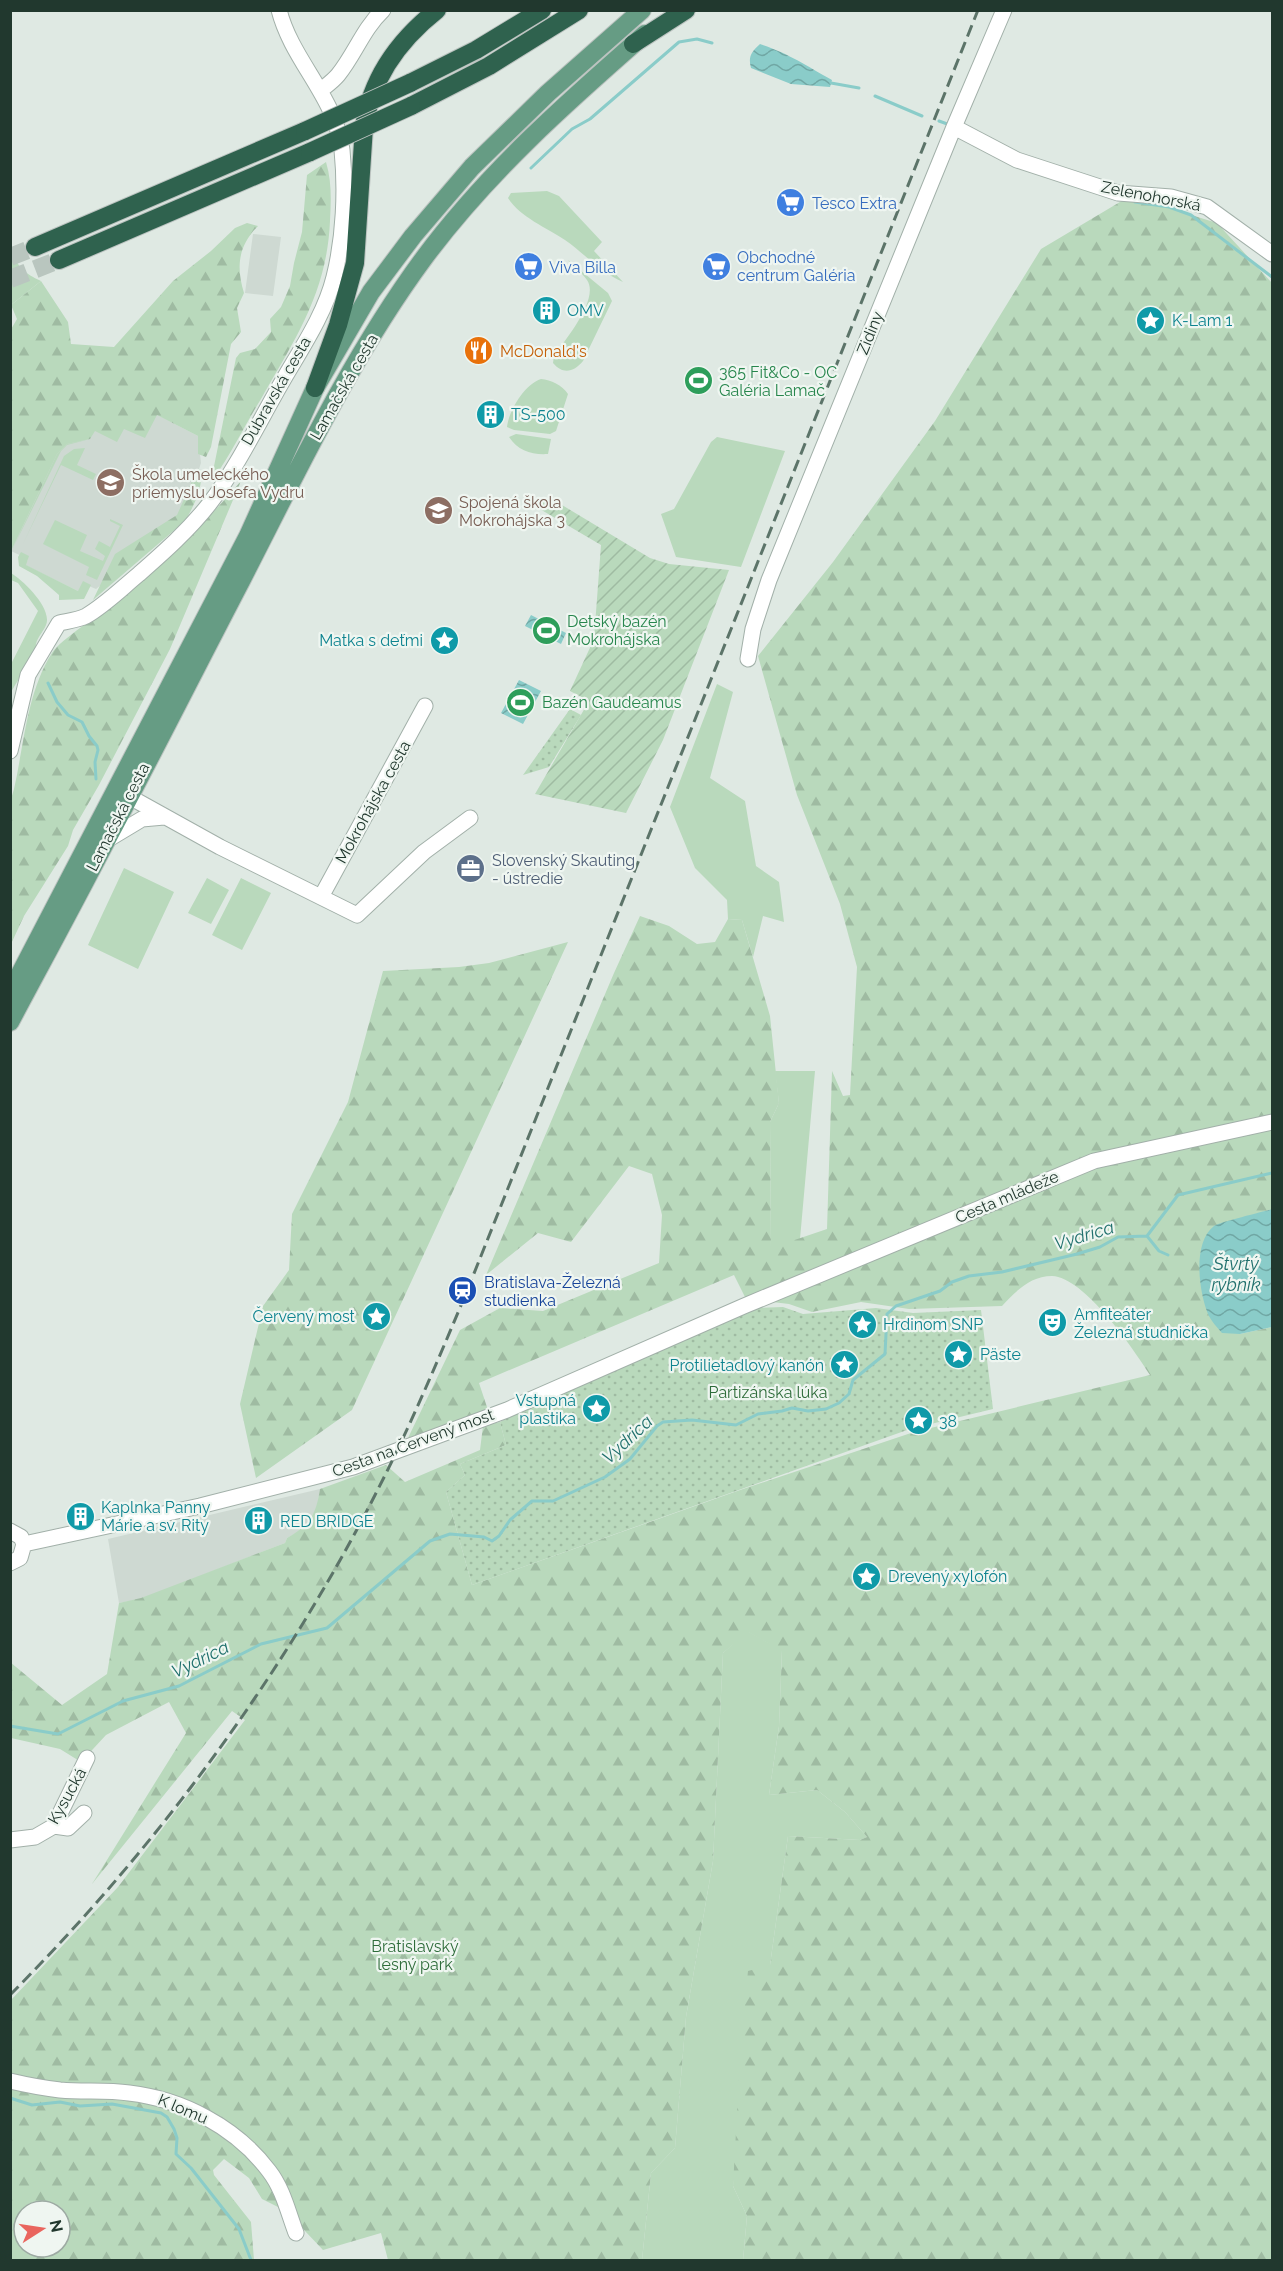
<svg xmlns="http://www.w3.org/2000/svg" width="1283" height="2271" font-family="Raleway,sans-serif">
<defs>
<pattern id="forest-firs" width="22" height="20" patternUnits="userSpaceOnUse" patternTransform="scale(1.5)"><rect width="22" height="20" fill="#b9d9bc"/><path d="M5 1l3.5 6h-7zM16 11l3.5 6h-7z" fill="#9fbba2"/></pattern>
<pattern id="park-dots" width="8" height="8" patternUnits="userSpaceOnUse" patternTransform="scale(1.5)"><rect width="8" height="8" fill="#b9d9bc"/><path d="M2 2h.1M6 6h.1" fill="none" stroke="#9fbba2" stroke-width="1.8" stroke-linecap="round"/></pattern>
<pattern id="garden-furrows" width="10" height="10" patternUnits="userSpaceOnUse" patternTransform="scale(1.5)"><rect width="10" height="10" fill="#b9d9bc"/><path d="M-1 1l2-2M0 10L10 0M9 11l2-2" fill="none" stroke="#9fbba2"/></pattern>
<pattern id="water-waves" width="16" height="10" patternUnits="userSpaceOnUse" patternTransform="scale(1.5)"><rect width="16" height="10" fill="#8accc9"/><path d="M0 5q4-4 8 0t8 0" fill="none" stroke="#70a7a4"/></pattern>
</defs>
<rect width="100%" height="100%" fill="#dfe9e3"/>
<path fill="#ced9d2" d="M 253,234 L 281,237 L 273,296 L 245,293 Z
M 148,410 L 198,436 L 201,463 L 183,517 L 96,589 L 89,586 L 78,591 L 25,565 L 28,559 L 11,551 L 11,521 L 50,443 Z
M 320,1489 L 317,1509 L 302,1530 L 287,1538 L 285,1543 L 141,1599 L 119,1603 L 108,1539 Z"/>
<path fill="#b9d9bc" d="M 547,191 L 559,196 L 602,242 L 594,251 L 623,282 C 600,272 585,254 565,240 C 547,228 520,217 508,198 L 511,193 Z
M 10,248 C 18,267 22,272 41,281 L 11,305 Z
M 568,260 L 608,293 L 612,301 L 583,361 C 574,372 563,375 553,363 L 554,356 C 565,340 600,299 587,280 C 582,272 572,267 568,260 Z
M 541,379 C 551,380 562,385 568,394 L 556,431 L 550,434 L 514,430 L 507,427 C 509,410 525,384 541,379 Z
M 516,434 L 551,439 L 548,454 C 532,455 518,451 509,437 Z
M 717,437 L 785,451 L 741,567 L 676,557 L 661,514 L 674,509 L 711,442 Z
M 90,439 L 67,445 L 61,451 L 11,552 L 57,454 L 67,444 Z
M 85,448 L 77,465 L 96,474 L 93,480 L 61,465 L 23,544 L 64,456 L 74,449 Z
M 110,519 L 123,525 L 97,580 L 86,575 L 89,567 L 43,544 L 55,520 L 87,535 L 80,551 L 103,561 L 105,556 L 95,549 L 99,541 L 110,547 L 120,526 L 110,521 Z
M 21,552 L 29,556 L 26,565 L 78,591 L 83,581 L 91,585 L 84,599 L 59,600 L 59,595 L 37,576 L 19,566 L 18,557 Z
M 11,573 C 23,580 53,609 46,625 C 43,633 34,640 36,650 L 11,692 L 10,666 L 38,611 L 18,583 L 11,580 Z
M 717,684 L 733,692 L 710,778 L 745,801 L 756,866 L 779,882 L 784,922 L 763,916 L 753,957 L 742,920 L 728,919 L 727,900 L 695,868 L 670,807 Z
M 124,868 L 174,892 L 138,969 L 88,945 Z
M 207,878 L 229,890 L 211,924 L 188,913 Z
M 241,878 L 271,893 L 242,950 L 212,935 Z
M 775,1071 L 815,1071 L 800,1239 L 771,1249 L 770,1122 L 779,1103 Z
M 747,1631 L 782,1650 L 779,1726 L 769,1795 L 817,1790 L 845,1812 L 867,1837 L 860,1840 L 788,1836 L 770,1965 L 733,2186 L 747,2216 L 743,2260 L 642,2260 L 651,2173 L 675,2148 L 686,2017 L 713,1861 L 723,1653 Z"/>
<path fill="url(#forest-firs)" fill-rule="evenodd" d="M 326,162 C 332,182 331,201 330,221 C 327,293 295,339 261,399 C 245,425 231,454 214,478 L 212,476 L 236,358 L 240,353 L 255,349 L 271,332 L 270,319 L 281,307 L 290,286 L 294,263 L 302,232 L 307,175 Z
M 1130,196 L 1217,223 L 1272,283 L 1272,1209 L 1250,1216 L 1240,1334 L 1272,1327 L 1272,2260 L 743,2260 L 747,2216 L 733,2186 L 741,2041 L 748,1971 L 770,1965 L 788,1836 L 860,1840 L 867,1837 L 845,1812 L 817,1790 L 769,1795 L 779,1726 L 782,1651 L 748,1632 L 723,1653 L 713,1861 L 686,2017 L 675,2148 L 651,2173 L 642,2260 L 388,2260 L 381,2233 L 323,2250 L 286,2211 L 262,2199 L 249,2178 L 224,2159 L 213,2170 L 214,2175 L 251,2222 L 254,2260 L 11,2260 L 11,2000 L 118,1887 L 245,1720 L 232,1711 L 92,1884 L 186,1733 L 169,1702 L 106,1735 L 81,1762 L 60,1749 L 11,1738 L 10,1662 L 62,1705 L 107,1674 L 119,1603 L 141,1598 L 285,1543 L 287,1538 C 310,1525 316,1515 320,1489 L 386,1465 L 405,1482 L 480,1450 L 483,1426 L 500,1422 L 506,1445 L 460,1464 L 465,1475 L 446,1492 L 472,1585 L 740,1490 L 914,1432 L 1150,1375 C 1133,1348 1084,1277 1052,1276 C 1030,1276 1015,1292 1002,1306 L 909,1309 L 861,1302 L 812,1312 L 789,1304 L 746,1299 L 734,1275 L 479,1383 L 488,1410 L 408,1438 L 460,1330 L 500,1308 L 543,1311 L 659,1263 L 662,1215 L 652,1174 L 629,1166 L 571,1242 L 538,1233 L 486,1275 L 614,973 L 640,916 L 669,926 L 697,944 L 715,942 L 728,919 L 742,920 L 770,1016 L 779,1103 L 770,1122 L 771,1248 L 827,1229 L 832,1071 L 843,1096 L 850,1095 L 857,967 L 840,904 L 797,795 L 758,656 L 833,562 L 935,421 L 1041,249 ZM 24,2211 L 60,2211 L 60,2247 L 24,2247 Z
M 247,223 L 258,226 C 238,246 236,267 244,293 L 237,308 L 241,332 L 231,344 L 211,447 L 206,457 L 198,454 L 198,436 L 157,415 L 145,438 L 124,429 L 117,442 L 95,431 L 90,439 L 67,444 L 57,454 L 11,551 L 10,331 L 17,319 L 11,305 L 41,281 L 68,322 L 71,344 L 114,347 L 173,281 L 211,251 L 235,228 Z
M 200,469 C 205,484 193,508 185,521 L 93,600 L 115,554 L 177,515 L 197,470 Z
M 241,481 L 170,649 L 99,785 L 73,830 L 68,846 L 24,916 L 11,944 L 11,799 L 14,789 C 24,745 27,692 52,653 C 61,639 101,614 116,602 C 161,564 203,526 241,481 Z
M 568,942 L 352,1410 L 256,1478 L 240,1404 L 263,1306 L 289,1270 L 292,1214 L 348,1102 L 383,971 L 459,967 L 489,963 Z"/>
<path fill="url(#park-dots)" d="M 570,709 L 581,715 L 549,767 L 523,775 Z
M 783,1307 L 803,1314 L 876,1308 L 913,1313 L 981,1310 L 993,1409 L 910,1429 L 472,1585 L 446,1492 L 465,1475 L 460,1464 L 506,1445 L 500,1422 L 538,1401 L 753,1308 Z"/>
<path fill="url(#garden-furrows)" d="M 537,498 L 552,499 L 650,558 L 669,564 L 729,570 L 663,740 L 626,813 L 535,794 L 589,701 L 570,691 L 594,639 L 601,545 L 533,505 Z"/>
<path fill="url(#water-waves)" d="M 760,44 C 790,54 805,65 832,80 L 830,87 L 791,84 L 751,68 C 748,57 751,52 760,44 Z
M 531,615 L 566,633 L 561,644 L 525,626 Z
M 519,680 L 541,691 L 523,724 L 501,713 Z
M 1272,1209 L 1272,1327 L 1240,1334 L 1222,1333 C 1217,1327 1211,1321 1208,1314 C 1199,1292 1192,1243 1214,1226 C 1219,1222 1263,1212 1272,1209 Z"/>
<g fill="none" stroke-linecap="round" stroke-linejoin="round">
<path stroke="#8accc9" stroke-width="3" d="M 831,83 L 859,88
M 875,96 L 922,116
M 939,121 L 950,125
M 531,168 L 572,129 L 590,119 L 679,42 L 697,39 L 712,43
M 1135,202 L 1169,207 L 1191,215 L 1272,277
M 48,683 L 57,702 L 68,715 L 82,722 L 89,736 L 97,746 L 98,750 L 95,762 L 96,779
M 1147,1236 L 1159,1251 L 1168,1255
M 10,1726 L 58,1734 L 123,1701 L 179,1686 L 261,1644 L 327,1628 L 430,1541 L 450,1534 L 484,1537 L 492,1541 L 499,1536 L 510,1520 L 532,1501 L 553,1501 L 605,1477 L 630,1459 L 657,1426 L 663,1422 L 692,1420 L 736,1425 L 758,1414 L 782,1411 L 792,1408 L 808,1411 L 826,1409 L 839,1403 L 849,1394 L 853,1380 L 885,1354 L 887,1314 L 896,1306 L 940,1291 L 952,1282 L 969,1276 L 1002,1272 L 1077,1254 L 1100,1247 L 1118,1237 L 1147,1236 L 1178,1195 L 1272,1173
M 10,2098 L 32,2105 L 60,2102 L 80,2106 L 112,2104 L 161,2113 L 167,2117 L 174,2129 L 177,2138 L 176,2154 L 191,2168 L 239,2229 L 251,2260"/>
<path stroke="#b9c6bf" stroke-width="18" stroke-dasharray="18 9" stroke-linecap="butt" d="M 10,257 L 35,247
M 10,279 L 59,260"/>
<defs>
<path id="minor" d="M 320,91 C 326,86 333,81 338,75 C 355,54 363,29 383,10
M 954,127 L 1017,160 L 1118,193 L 1171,197 L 1207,207 L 1272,254
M 748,659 L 753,629 L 769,580 L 954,127 L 1004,10
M 10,751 L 28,675 L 59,623 C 68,621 78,620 86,616 C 105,605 122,588 139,574 C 164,552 189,530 210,503 C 236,469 260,420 282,382 C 301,349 325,314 334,277 C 344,237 346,190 342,150 C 336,97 292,61 279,10
M 128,796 L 220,847 L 357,915 L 424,852 L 470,818
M 107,840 L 142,819 L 164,817
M 321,897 L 425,706
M 10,1531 L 21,1537 L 24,1544 L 20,1558 L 10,1563
M 24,1544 L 200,1506 L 353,1467 L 507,1410 L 744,1306 L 1094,1161 L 1272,1122
M 54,1826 L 68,1828 L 84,1813
M 10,1840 L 35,1837 L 54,1826 L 87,1758
M 10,2081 C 27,2085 43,2088 60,2090 C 83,2092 106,2090 129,2093 C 182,2099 236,2127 269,2171 C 283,2189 288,2212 296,2233"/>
<path id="major" d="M 10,993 L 248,536 L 315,388 L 371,292 L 413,236 L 472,167 L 548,93 L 642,10
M 10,1022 C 42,962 74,903 105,843 C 152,755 196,667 242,579 C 298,470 351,357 424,258 C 487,173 566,103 645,34"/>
<path id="highway" d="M 633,44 L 686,10
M 410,83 L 476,50 L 542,10
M 411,106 L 489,66 L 579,10
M 35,247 L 305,131
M 59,260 L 310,152
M 315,388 L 338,325 L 355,263 L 364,127 C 371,79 399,40 437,10"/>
</defs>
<use href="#minor" stroke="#a2b0a9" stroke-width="17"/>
<use href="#major" stroke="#bcc3c0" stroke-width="20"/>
<use href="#highway" stroke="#bcc3c0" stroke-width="20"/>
<use href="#minor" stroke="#fff" stroke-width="15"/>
<use href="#major" stroke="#669c84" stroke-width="18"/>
<use href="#highway" stroke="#2f624e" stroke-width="18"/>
<path stroke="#5c7469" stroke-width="3" stroke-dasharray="12 6" stroke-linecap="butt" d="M 10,1995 C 166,1838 297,1657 394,1457 C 420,1403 444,1346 467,1291 L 978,10"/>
<defs>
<path id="highway-bridge" d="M 305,131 L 410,83
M 310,152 L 411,106"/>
</defs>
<use href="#highway-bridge" stroke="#bcc3c0" stroke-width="20" stroke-linecap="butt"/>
<use href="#highway-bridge" stroke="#2f624e" stroke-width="18"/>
</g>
<defs>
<symbol id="supermarket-disc" viewBox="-11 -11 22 22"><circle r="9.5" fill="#3f7fe0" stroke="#eff6f1"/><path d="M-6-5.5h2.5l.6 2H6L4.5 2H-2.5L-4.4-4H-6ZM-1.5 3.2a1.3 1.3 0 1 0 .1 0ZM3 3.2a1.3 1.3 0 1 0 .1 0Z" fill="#fff"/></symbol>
<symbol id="building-disc" viewBox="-11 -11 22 22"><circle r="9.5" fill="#0f9aa8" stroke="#eff6f1"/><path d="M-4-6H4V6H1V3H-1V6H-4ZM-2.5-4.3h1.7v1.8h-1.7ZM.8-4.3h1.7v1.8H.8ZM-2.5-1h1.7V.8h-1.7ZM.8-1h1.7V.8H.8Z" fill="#fff"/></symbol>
<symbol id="sight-disc" viewBox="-11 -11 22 22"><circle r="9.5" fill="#0f9aa8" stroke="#eff6f1"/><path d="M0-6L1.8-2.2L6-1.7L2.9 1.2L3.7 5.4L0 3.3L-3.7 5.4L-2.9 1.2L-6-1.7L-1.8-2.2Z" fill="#fff"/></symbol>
<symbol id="restaurant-disc" viewBox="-11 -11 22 22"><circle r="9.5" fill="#e8710a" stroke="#eff6f1"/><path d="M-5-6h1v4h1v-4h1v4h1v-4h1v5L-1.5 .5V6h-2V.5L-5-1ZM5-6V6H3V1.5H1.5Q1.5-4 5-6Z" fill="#fff"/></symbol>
<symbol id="stadium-disc" viewBox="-11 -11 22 22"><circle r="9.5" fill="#2e9e5b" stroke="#eff6f1"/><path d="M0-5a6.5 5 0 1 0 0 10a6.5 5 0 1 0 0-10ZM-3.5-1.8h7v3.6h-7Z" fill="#fff"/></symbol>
<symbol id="school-disc" viewBox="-11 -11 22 22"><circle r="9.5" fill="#8d6e63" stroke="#eff6f1"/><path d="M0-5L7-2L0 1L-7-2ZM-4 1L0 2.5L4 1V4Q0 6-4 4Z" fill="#fff"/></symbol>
<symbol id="office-disc" viewBox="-11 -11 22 22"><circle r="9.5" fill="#5c6f8a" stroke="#eff6f1"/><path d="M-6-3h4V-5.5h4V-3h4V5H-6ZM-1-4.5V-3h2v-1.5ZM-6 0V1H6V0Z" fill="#fff"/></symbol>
<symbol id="station-disc" viewBox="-11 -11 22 22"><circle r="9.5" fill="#1a4fb4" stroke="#eff6f1"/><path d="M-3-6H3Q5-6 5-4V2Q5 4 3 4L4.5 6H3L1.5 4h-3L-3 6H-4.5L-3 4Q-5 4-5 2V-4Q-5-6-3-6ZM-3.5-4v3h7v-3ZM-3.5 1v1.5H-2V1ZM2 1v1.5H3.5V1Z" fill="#fff"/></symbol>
<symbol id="theatre-disc" viewBox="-11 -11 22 22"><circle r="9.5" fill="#0f9aa8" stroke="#eff6f1"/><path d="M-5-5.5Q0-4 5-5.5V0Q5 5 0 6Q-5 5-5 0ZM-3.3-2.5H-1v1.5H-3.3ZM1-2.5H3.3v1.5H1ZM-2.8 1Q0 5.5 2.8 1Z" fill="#fff"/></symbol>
</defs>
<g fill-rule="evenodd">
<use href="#supermarket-disc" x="774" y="186" width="33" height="33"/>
<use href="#supermarket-disc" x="700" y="250" width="33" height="33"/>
<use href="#supermarket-disc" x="512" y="250" width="33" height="33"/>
<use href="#building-disc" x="530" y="294" width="33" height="33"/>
<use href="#sight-disc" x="1134" y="304" width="33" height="33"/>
<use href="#restaurant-disc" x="462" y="334" width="33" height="33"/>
<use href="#stadium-disc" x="682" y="364" width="33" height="33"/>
<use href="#building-disc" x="474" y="398" width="33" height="33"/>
<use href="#school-disc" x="94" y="466" width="33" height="33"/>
<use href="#school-disc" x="422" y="494" width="33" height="33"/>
<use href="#stadium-disc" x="530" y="614" width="33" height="33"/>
<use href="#sight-disc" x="428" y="624" width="33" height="33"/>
<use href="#stadium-disc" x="504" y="686" width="33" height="33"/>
<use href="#office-disc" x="454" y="852" width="33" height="33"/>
<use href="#station-disc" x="446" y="1274" width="33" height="33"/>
<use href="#sight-disc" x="360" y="1300" width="33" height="33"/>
<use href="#theatre-disc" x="1036" y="1306" width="33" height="33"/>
<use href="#sight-disc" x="846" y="1308" width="33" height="33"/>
<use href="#sight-disc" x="942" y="1338" width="33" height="33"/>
<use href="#sight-disc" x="828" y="1348" width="33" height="33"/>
<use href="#sight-disc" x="580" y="1392" width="33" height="33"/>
<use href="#sight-disc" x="902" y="1404" width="33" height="33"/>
<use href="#building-disc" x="64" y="1500" width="33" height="33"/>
<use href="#building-disc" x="242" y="1504" width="33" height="33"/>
<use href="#sight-disc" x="850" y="1560" width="33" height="33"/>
</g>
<g text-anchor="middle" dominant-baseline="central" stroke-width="4.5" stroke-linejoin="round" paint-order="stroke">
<g font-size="16" fill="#21382e" stroke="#eff6f1">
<text transform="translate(1151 196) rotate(11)">Zelenohorská</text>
<text transform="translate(870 333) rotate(-68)">Zidiny</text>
<text transform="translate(344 387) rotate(-60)">Lamačská cesta</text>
<text transform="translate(276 391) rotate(-60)">Dúbravská cesta</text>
<text transform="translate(373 802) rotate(-61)">Mokrohájska cesta</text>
<text transform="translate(118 817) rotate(-63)">Lamačská cesta</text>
<text transform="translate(1007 1197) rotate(-23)">Cesta mládeže</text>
<text transform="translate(413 1443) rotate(-20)">Cesta na Červený most</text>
<text transform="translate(67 1796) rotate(-61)">Kysucká</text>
<text transform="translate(183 2109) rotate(23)">K lomu</text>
</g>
<g font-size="16" fill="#366cbe" stroke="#eff6f1" text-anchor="start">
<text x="812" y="203">Tesco Extra</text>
<text x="737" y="257">Obchodné<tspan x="737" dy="18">centrum Galéria</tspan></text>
<text x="549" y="267">Viva Billa</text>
</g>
<g font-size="16" fill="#0d838f" stroke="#eff6f1" text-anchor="start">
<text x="567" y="310">OMV</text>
<text x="1172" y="320">K-Lam 1</text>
<text x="511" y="414">TS-500</text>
<text x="423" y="640" text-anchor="end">Matka s deťmi</text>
<text x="1074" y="1314">Amfiteáter<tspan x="1074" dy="18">Železná studnička</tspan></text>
<text x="355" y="1316" text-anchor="end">Červený most</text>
<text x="883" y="1324">Hrdinom SNP</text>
<text x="980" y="1354">Päste</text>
<text x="824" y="1365" text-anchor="end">Protilietadlový kanón</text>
<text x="576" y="1400" text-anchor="end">Vstupná<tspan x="576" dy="18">plastika</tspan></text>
<text x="939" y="1421">38</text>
<text x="101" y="1507">Kaplnka Panny<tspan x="101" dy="18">Márie a sv. Rity</tspan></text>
<text x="280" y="1521">RED BRIDGE</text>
<text x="888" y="1576">Drevený xylofón</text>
</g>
<g font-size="16" fill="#c56008" stroke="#eff6f1" text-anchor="start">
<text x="500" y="351">McDonald's</text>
</g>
<g font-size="16" fill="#27864d" stroke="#eff6f1" text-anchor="start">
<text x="719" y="372">365 Fit&amp;Co - OC<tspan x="719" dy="18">Galéria Lamač</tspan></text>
<text x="567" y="621">Detský bazén<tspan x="567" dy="18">Mokrohájska</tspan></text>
<text x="542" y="702">Bazén Gaudeamus</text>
</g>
<g font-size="16" fill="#785e54" stroke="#eff6f1" text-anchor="start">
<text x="132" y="474">Škola umeleckého<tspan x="132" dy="18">priemyslu Josefa Vydru</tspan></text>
<text x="459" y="502">Spojená škola<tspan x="459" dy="18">Mokrohájska 3</tspan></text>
</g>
<g font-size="16" fill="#4e5e75" stroke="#eff6f1" text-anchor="start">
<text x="492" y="860">Slovenský Skauting<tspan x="492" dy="18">- ústredie</tspan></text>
</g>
<g font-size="16" fill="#164399" stroke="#eff6f1" text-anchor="start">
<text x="484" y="1282">Bratislava-Železná<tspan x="484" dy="18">studienka</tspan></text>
</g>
<g font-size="16" fill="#2e6c3a" stroke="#eff6f1">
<text x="768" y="1392">Partizánska lúka</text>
<text x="415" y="1946">Bratislavský<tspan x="415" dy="18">lesný park</tspan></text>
</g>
<g font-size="18" font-style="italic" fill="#20706d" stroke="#eff6f1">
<text transform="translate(1084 1235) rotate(-17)">Vydrica</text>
<text x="1236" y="1263">Štvrtý<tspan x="1236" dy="21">rybník</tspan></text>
<text transform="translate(627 1439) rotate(-43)">Vydrica</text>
<text transform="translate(200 1659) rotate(-26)">Vydrica</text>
</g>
</g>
<rect width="1283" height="2271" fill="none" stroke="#21382e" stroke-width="24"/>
<g transform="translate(42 2229) rotate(78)"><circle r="28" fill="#eff6f1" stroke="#9daaa3" stroke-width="1.5"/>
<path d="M0-4.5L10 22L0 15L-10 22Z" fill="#e9655e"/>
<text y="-9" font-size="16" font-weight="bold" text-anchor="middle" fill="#21382e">N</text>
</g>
</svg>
